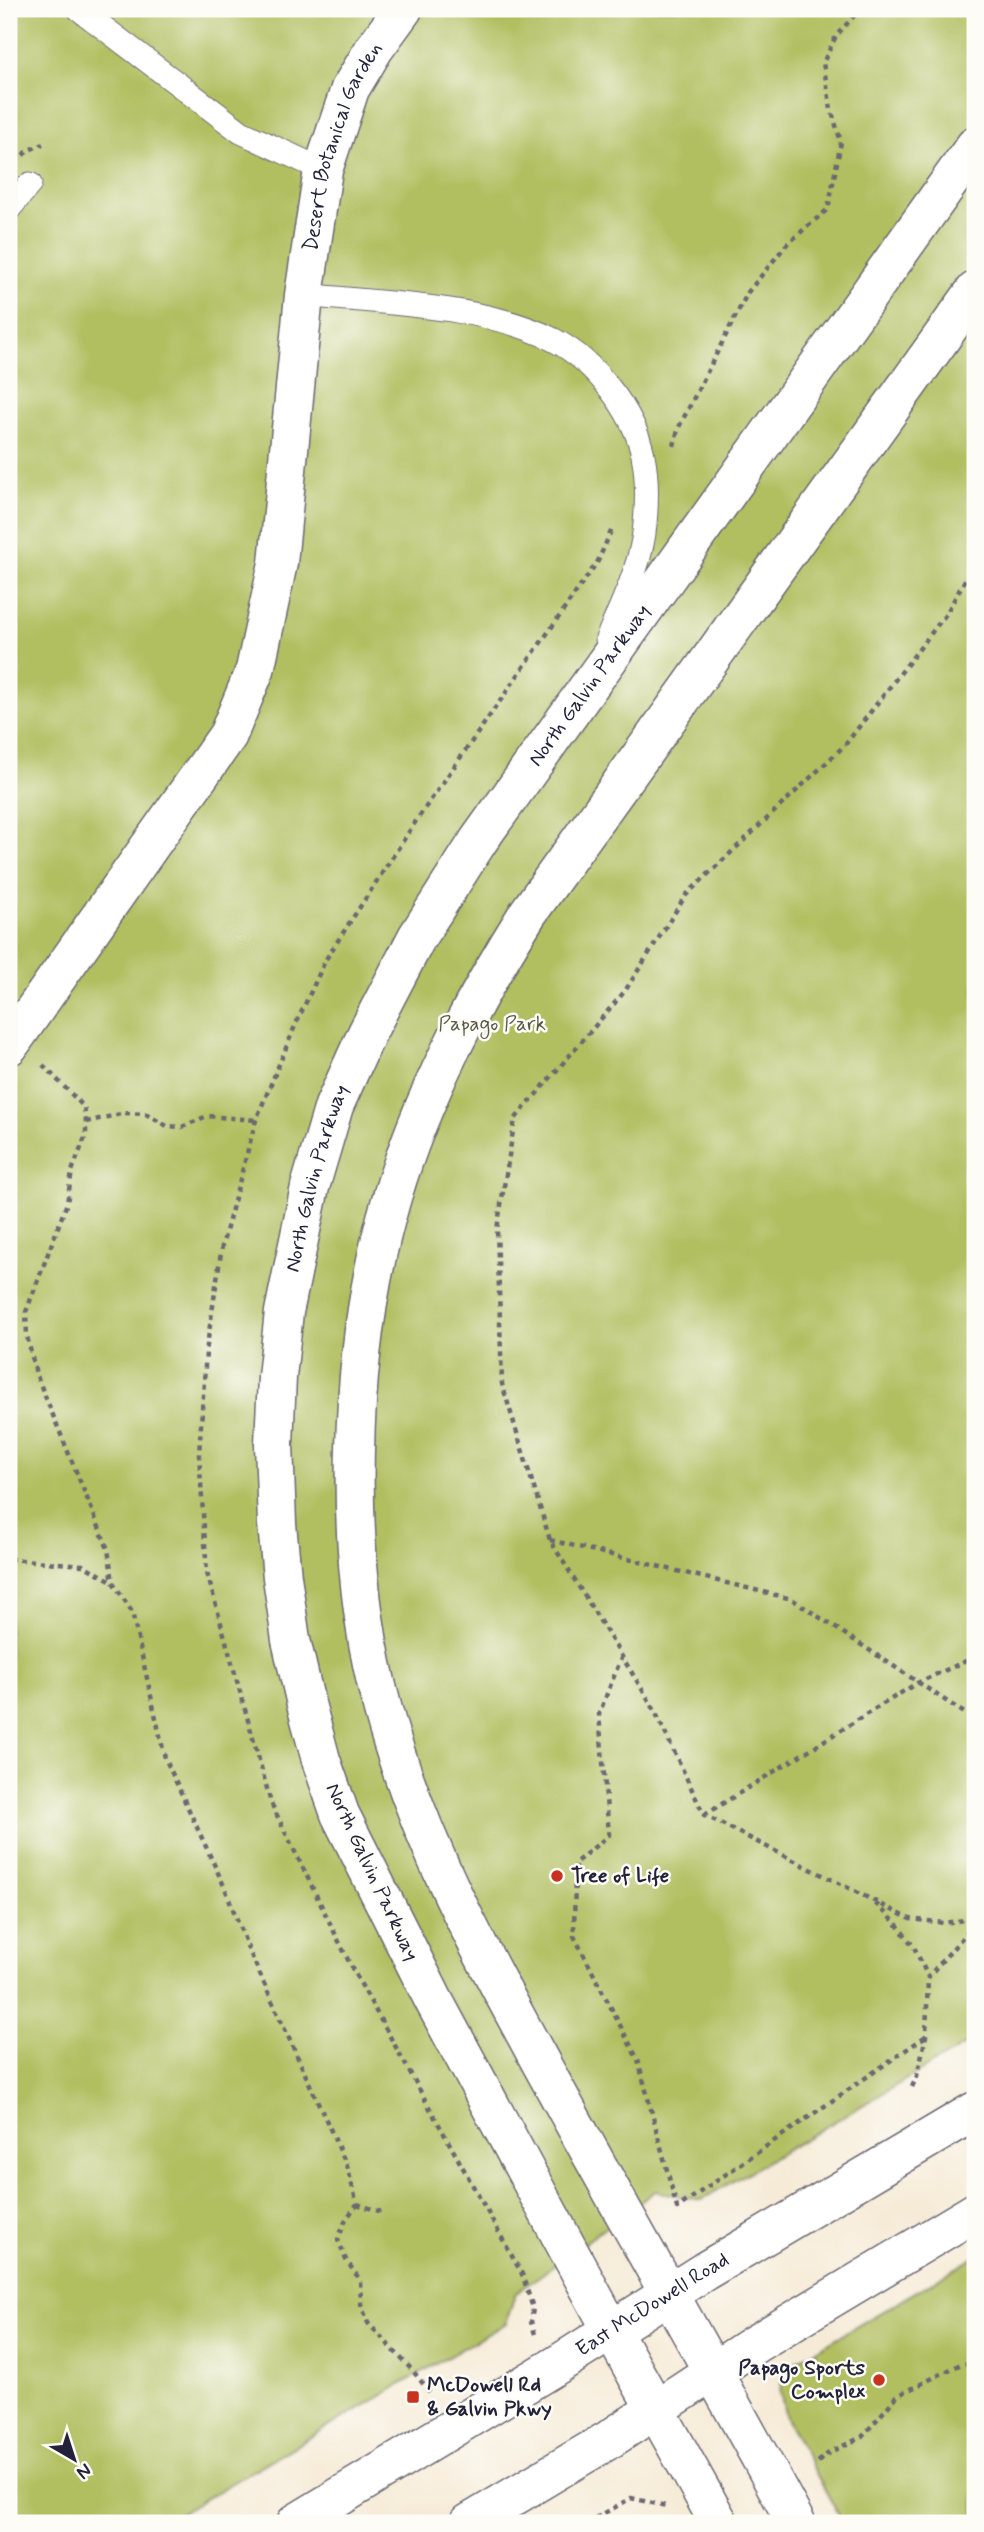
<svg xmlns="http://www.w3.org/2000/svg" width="984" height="2532" font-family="Mynerve,sans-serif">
<rect width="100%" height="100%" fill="#fdfcf7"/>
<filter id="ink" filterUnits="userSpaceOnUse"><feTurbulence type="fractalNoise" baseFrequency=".0143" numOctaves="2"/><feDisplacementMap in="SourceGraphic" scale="14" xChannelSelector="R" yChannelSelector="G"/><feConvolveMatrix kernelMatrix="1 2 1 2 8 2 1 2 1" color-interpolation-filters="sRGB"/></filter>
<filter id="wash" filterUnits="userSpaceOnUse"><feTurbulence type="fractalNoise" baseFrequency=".00686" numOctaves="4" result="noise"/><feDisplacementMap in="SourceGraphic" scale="28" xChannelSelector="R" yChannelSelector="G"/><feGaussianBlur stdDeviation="1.57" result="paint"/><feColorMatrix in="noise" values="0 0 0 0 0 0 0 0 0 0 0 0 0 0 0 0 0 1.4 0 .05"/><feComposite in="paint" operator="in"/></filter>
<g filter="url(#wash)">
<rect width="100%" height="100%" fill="#f6ebd7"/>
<path fill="#b1bf61" stroke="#6a704e" stroke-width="2" d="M 9,9 L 975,9 L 975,2039 L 701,2200 L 655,2191 L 515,2294 L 506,2323 L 163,2523 L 9,2523 Z
M 975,2257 L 975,2523 L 843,2523 L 786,2418 L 780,2392 L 784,2369 Z"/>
</g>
<g filter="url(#ink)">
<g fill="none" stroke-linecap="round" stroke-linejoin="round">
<defs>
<path id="service" d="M 79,9 L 241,132 L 323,170
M 9,209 L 30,184
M 304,295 C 378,303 488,305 554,340 C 593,360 634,411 643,455 C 647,475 647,503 645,524 C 642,564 622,603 607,639"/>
<g id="minor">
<path id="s1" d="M 9,1046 L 228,735 L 255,670 L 278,563 L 304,295 L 323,170 L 350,89 L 374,49 L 403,9"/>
</g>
<g id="secondary">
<path id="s2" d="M 719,2523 L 612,2331 L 434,2001 L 340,1814 L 321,1760 L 306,1704 L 291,1640 L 282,1577 L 277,1524 L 274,1444 L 277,1377 L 284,1312 L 310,1187 L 334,1106 L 367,1033 L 417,937 L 479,840 L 975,146"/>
<path d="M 796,2523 C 717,2376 633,2232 553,2085 C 487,1964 419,1844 383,1710 C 341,1557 347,1349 392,1197 C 422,1096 472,1002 528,913 L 975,291"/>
</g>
<g id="primary">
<path id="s3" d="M 296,2523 L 557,2365 L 705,2271 L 975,2111"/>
<path d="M 469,2523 L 610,2439 L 755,2344 L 975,2212"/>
</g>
</defs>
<use href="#service" stroke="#6c6872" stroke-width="25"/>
<use href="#minor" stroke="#6c6872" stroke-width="41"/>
<use href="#secondary" stroke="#6c6872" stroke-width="41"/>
<use href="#primary" stroke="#6c6872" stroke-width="41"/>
<path stroke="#6c6872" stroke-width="4.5" stroke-dasharray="5 5" stroke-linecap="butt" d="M 23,155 L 29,150 L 43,144
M 674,446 L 678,429 L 748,292 L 787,244 L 828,209 L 841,142 L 831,109 L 823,63 L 836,36 L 860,9
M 975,562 L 946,614 L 845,745 L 686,895 L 625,991 L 515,1119 L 497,1229 L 502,1384 L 550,1540 L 653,1707 L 704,1815 L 910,1919 L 945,1923 L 975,1918
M 43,1065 L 84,1107 L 86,1122 L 86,1135 L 72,1171 L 67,1203 L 26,1312 L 27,1336 L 36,1374 L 108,1549 L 113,1582 L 132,1612 L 165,1758 L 225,1888 L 247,1946 L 347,2166 L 357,2204 L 345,2221 L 338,2240 L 346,2260 L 360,2280 L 361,2304 L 368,2323 L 413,2371 L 432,2395
M 86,1122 L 125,1113 L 146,1114 L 167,1126 L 182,1127 L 207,1116 L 256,1120
M 550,1540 L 792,1599 L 975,1720
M 9,1559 L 83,1565 L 112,1581
M 622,1656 L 599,1714 L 609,1835 L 575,1863 L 574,1936 L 638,2060 L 677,2208 L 926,2036
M 704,1815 L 917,1683 L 975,1657
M 875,1903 L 895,1922 L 914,1947 L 928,1977
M 912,2087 L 917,2076 L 926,2036 L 928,1977 L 975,1923
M 357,2204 L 385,2213
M 535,2334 L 531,2322 L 533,2308 L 522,2274 L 353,1970 L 271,1803 L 207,1573 L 199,1454 L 206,1352 L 222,1246 L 256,1120 L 295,1026 L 326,959 L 416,821 L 598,561 L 612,529
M 818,2462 L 830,2452 L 862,2437 L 897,2396 L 961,2364 L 975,2363
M 587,2523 L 631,2498 L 666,2506"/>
<use href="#service" stroke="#fff" stroke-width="23"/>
<use href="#minor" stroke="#fff" stroke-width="38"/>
<use href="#secondary" stroke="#fff" stroke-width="38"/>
<use href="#primary" stroke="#fff" stroke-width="38"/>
</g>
</g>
<g fill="#c8321e" stroke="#fdfcf7" stroke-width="2.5">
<circle cx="557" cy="1876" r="7"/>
<circle cx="879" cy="2380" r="7"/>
<rect x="406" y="2390" width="14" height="14" rx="3.5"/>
</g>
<g text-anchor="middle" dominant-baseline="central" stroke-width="5" stroke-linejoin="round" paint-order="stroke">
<g font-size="21" fill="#22223b" stroke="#fdfcf7">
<text stroke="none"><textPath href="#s1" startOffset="984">Desert Botanical Garden</textPath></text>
<text stroke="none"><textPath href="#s2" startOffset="2020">North Galvin Parkway</textPath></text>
<text stroke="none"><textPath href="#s2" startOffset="1452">North Galvin Parkway</textPath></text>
<text transform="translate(372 1872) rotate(65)">North Galvin Parkway</text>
<text stroke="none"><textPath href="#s3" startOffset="418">East McDowell Road</textPath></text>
</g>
<g font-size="21" fill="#545948" stroke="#fdfcf7">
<text x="492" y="1024">Papago Park</text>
</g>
<g font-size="21" font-weight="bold" fill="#22223b" stroke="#fdfcf7" text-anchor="start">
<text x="571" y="1876">Tree of Life</text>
<text x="865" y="2368" text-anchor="end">Papago Sports<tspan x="865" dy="24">Complex</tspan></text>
<text x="427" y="2385">McDowell Rd<tspan x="427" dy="24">&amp; Galvin Pkwy</tspan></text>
</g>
</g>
<rect width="984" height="2532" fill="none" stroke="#fdfcf7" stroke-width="35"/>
<g transform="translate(74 2459) rotate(141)" stroke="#fdfcf7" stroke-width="5" paint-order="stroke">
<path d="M0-5L12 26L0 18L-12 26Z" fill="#22223b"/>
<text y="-10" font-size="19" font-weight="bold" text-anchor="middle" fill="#22223b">N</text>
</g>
</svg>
